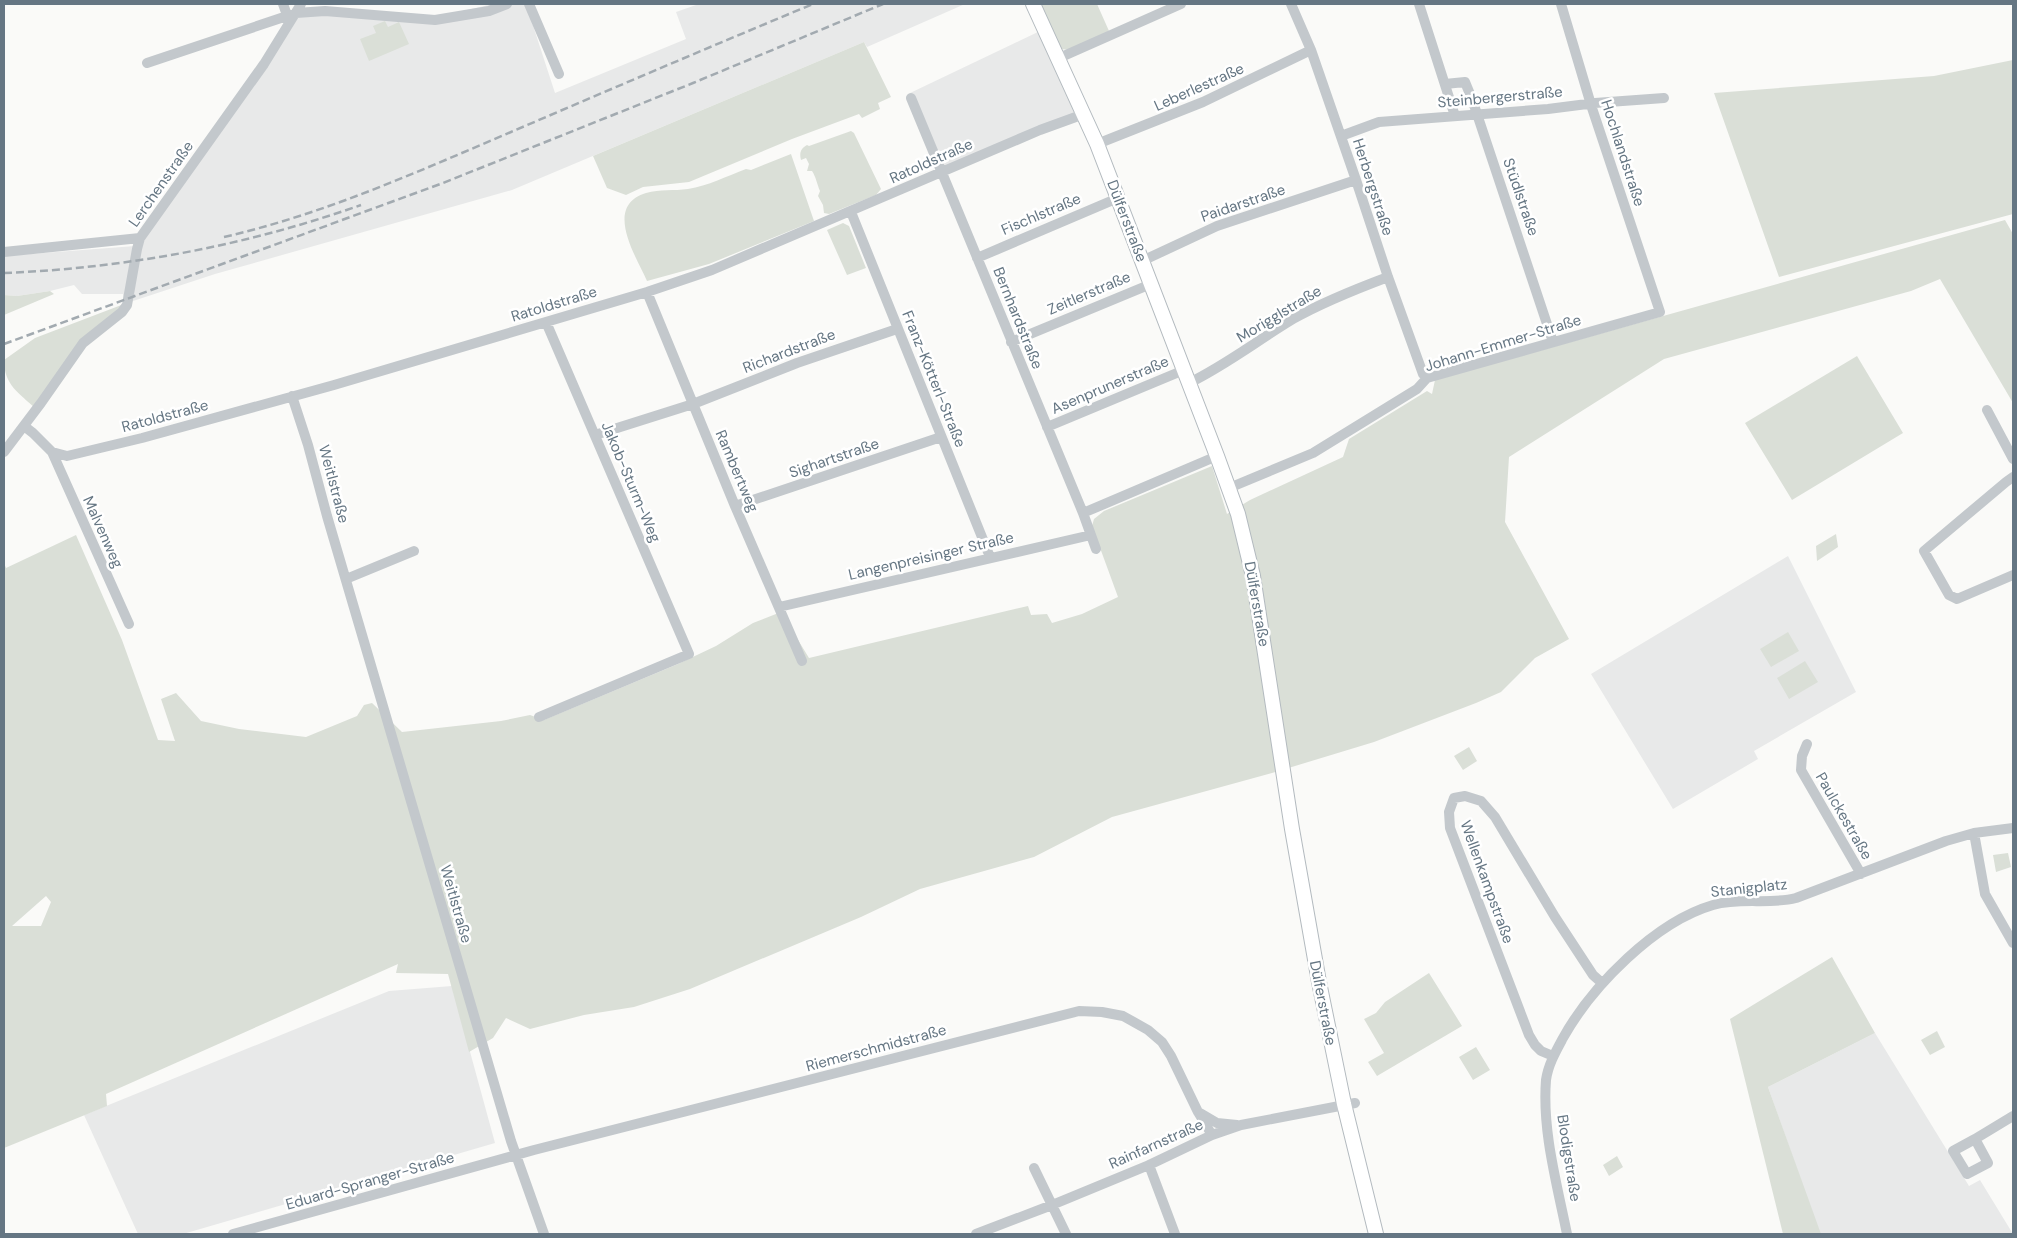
<svg xmlns="http://www.w3.org/2000/svg" width="2017" height="1238" font-family="'DM Sans',sans-serif">
<rect width="100%" height="100%" fill="#fafaf8"/>
<path fill="#e8e9e9" d="M 493,4 L 526,4 L 555,93 L 686,39 L 676,12 L 699,4 L 965,4 L 867,47 L 864,42 L 512,190 L 215,274 L 124,304 L 123,294 L 82,294 L 74,285 L 50,291 L 17,296 L 4,295 L 4,256 L 135,246 L 299,9 L 437,17 Z
M 1040,31 L 1082,110 L 942,170 L 908,94 Z
M 1788,556 L 1856,692 L 1754,751 L 1758,759 L 1673,809 L 1591,674 Z
M 452,986 L 495,1143 L 183,1234 L 138,1234 L 84,1115 L 389,991 Z
M 1875,1033 L 1969,1186 L 1980,1180 L 2013,1234 L 1820,1234 L 1768,1087 Z"/>
<path fill="#dadfd7" fill-rule="evenodd" d="M 1037,4 L 1097,4 L 1109,31 L 1071,50 L 1060,49 Z
M 385,21 L 388,27 L 399,22 L 409,44 L 369,61 L 360,39 L 376,33 L 373,26 Z
M 864,42 L 891,97 L 878,103 L 880,109 L 862,118 L 859,114 L 792,139 L 689,182 L 643,187 L 626,195 L 607,188 L 593,156 Z
M 2013,60 L 2013,214 L 1779,277 L 1714,93 L 1934,76 Z
M 851,131 L 854,133 L 881,189 L 876,195 L 829,214 L 824,213 L 823,205 L 818,196 L 820,191 C 817,184 816,177 812,171 L 807,171 L 809,164 L 806,158 L 801,160 C 799,153 801,148 807,145 L 809,146 Z
M 791,154 L 814,221 L 709,264 L 647,281 C 636,256 603,206 646,193 C 660,189 674,191 688,189 C 708,186 727,176 746,169 L 751,170 Z
M 2005,220 L 2013,234 L 2013,403 L 1940,279 L 1911,291 L 1664,359 L 1509,457 L 1505,522 L 1569,639 L 1535,658 L 1501,692 L 1476,703 L 1374,742 L 1272,773 L 1112,817 L 1034,857 L 920,889 L 861,917 L 690,989 L 634,1007 L 584,1015 L 530,1029 L 506,1018 L 493,1038 L 469,1052 L 448,974 L 396,973 L 398,964 L 106,1094 L 107,1106 L 4,1148 L 4,563 L 6,568 L 76,535 L 122,640 L 158,740 L 175,741 L 161,699 L 176,693 L 201,721 L 239,729 L 306,737 L 357,716 L 364,705 L 372,703 L 402,732 L 501,721 L 530,715 L 544,720 L 678,664 L 716,646 L 753,623 L 781,612 L 809,658 L 1028,606 L 1031,615 L 1047,614 L 1052,623 L 1082,614 L 1118,597 L 1092,526 L 1094,519 L 1104,511 L 1212,466 L 1227,514 L 1250,500 L 1343,457 L 1349,439 L 1427,391 L 1432,394 L 1435,380 ZM 46,896 L 51,902 L 41,926 L 12,926 Z
M 843,223 L 849,226 L 866,268 L 847,275 L 827,230 Z
M 50,291 L 54,294 L 4,315 L 4,295 L 17,296 Z
M 124,304 L 86,339 L 36,409 C 19,393 4,385 4,360 L 35,338 Z
M 1857,356 L 1903,433 L 1792,500 L 1745,423 Z
M 1836,534 L 1838,547 L 1817,561 L 1816,546 Z
M 1788,632 L 1799,651 L 1771,667 L 1760,649 Z
M 1805,661 L 1818,682 L 1789,699 L 1777,678 Z
M 1469,747 L 1477,761 L 1463,770 L 1454,756 Z
M 2008,853 L 2011,867 L 1996,872 L 1993,855 Z
M 1832,957 L 1875,1033 L 1768,1087 L 1821,1234 L 1783,1234 L 1730,1019 Z
M 1429,973 L 1462,1026 L 1377,1076 L 1368,1062 L 1384,1053 L 1364,1019 L 1376,1013 L 1385,1002 Z
M 1937,1031 L 1945,1047 L 1930,1055 L 1921,1040 Z
M 1476,1047 L 1490,1070 L 1473,1080 L 1459,1057 Z
M 1617,1156 L 1623,1167 L 1609,1176 L 1603,1165 Z"/>
<g fill="none" stroke-linecap="round" stroke-linejoin="round">
<defs>
<path id="secondary" d="M 1033,4 L 1097,144 L 1217,456 L 1238,514 L 1253,576 L 1292,829 L 1319,982 L 1344,1104 L 1376,1234"/>
</defs>
<use href="#secondary" stroke="#b3babf" stroke-width="16"/>
<path stroke="#c3c8cc" stroke-width="10" d="M 283,4 L 287,15
M 529,4 L 559,74
M 1291,4 L 1311,50 L 1356,180 L 1388,277 L 1423,374 L 1427,378
M 1419,4 L 1455,116
M 1059,58 L 1181,4
M 147,63 L 296,13 L 325,11 L 435,20 L 489,11 L 507,4
M 1445,84 L 1465,82 L 1472,99 L 1553,342
M 911,98 L 1083,513 L 1096,549
M 1341,136 L 1379,122 L 1548,109 L 1595,103 L 1664,98
M 1097,144 L 1203,102 L 1311,50
M 851,212 L 990,557
M 4,252 L 140,238
M 977,258 L 1118,198
M 1142,261 L 1217,226 L 1356,180
M 647,292 L 735,506 L 802,661
M 1011,342 L 1151,284
M 1189,383 C 1226,365 1258,340 1293,319 C 1323,302 1356,289 1388,277
M 292,396 L 308,445 L 327,516 L 511,1141 L 544,1234
M 1987,410 L 2013,459
M 24,426 L 33,433 L 52,452 L 67,456 L 142,438 L 334,385 L 647,292 L 712,270 L 1040,130 L 1084,114
M 1047,427 L 1184,370
M 595,435 L 693,404 L 797,363 L 897,329
M 4,452 L 41,403 L 83,343 L 122,312 L 127,305 L 137,249 L 140,238 L 264,64 L 301,4
M 52,452 L 129,624
M 2013,477 L 2006,482 L 1924,551 L 1949,595 L 1957,599 L 2013,575
M 1229,488 L 1313,453 L 1417,389 L 1427,378 L 1660,312 L 1592,108 L 1561,4
M 735,506 L 941,437
M 1083,513 L 1217,456
M 346,579 L 414,551
M 779,607 L 1091,535
M 539,717 L 689,654 L 546,322
M 1807,744 L 1802,756 L 1801,770 L 1861,874
M 1974,833 L 1985,894 L 2013,943
M 1553,1056 L 1541,1051 L 1535,1045 L 1529,1035 L 1450,828 L 1449,812 L 1454,798 L 1465,796 L 1481,801 L 1495,817 L 1555,917 L 1593,975 L 1602,983
M 1200,1113 L 1217,1123 L 1237,1125
M 1975,1139 L 1988,1163 L 1967,1174 L 1953,1151 Z
M 1975,1139 L 2013,1116
M 1149,1165 L 1175,1234
M 1034,1168 L 1066,1234
M 233,1234 L 534,1150 L 1079,1011 L 1102,1012 L 1123,1016 L 1148,1030 L 1162,1042 L 1171,1056 L 1198,1112 L 1212,1135
M 976,1234 L 1052,1205 L 1149,1165 L 1212,1135 L 1241,1125 L 1355,1103
M 1567,1234 C 1557,1184 1542,1131 1546,1080 C 1548,1065 1556,1051 1563,1038 C 1592,986 1655,922 1713,905 C 1741,897 1769,905 1796,898 L 1946,841 L 1974,833 L 2013,828"/>
<use href="#secondary" stroke="#fff" stroke-width="14"/>
<path stroke="#a2aab0" stroke-width="2.5" stroke-dasharray="8 4" stroke-linecap="butt" d="M 224,237 C 324,214 417,172 511,132 C 611,89 712,46 813,4
M 4,273 C 126,268 245,246 361,205
M 4,344 L 443,183 L 693,83 L 883,4"/>
</g>
<g text-anchor="middle" dominant-baseline="central" stroke-width="5" stroke-linejoin="round" paint-order="stroke">
<g font-size="15" fill="#657683" stroke="#fff">
<text transform="translate(1199 87) rotate(-24)">Leberlestraße</text>
<text transform="translate(1500 97) rotate(-5)">Steinbergerstraße</text>
<text transform="translate(1623 153) rotate(72)">Hochlandstraße</text>
<text transform="translate(931 161) rotate(-24)">Ratoldstraße</text>
<text transform="translate(161 184) rotate(-55)">Lerchenstraße</text>
<text transform="translate(1373 187) rotate(72)">Herbergstraße</text>
<text transform="translate(1521 197) rotate(71)">Stüdlstraße</text>
<text transform="translate(1243 203) rotate(-19)">Paidarstraße</text>
<text transform="translate(1041 214) rotate(-23)">Fischlstraße</text>
<text transform="translate(1127 221) rotate(69)">Dülferstraße</text>
<text transform="translate(1089 293) rotate(-23)">Zeitlerstraße</text>
<text transform="translate(554 304) rotate(-17)">Ratoldstraße</text>
<text transform="translate(1279 314) rotate(-31)">Morigglstraße</text>
<text transform="translate(1018 318) rotate(68)">Bernhardstraße</text>
<text transform="translate(1503 343) rotate(-17)">Johann-Emmer-Straße</text>
<text transform="translate(789 351) rotate(-21)">Richardstraße</text>
<text transform="translate(934 379) rotate(68)">Franz-Kötterl-Straße</text>
<text transform="translate(1110 385) rotate(-23)">Asenprunerstraße</text>
<text transform="translate(165 416) rotate(-15)">Ratoldstraße</text>
<text transform="translate(834 458) rotate(-19)">Sighartstraße</text>
<text transform="translate(737 471) rotate(67)">Rambertweg</text>
<text transform="translate(631 482) rotate(67)">Jakob-Sturm-Weg</text>
<text transform="translate(334 484) rotate(75)">Weitlstraße</text>
<text transform="translate(103 532) rotate(66)">Malvenweg</text>
<text transform="translate(931 556) rotate(-13)">Langenpreisinger Straße</text>
<text transform="translate(1257 604) rotate(80)">Dülferstraße</text>
<text transform="translate(1844 816) rotate(60)">Paulckestraße</text>
<text transform="translate(1487 882) rotate(70)">Wellenkampstraße</text>
<text transform="translate(1749 888) rotate(-6)">Stanigplatz</text>
<text transform="translate(456 904) rotate(74)">Weitlstraße</text>
<text transform="translate(1323 1003) rotate(79)">Dülferstraße</text>
<text transform="translate(876 1048) rotate(-15)">Riemerschmidstraße</text>
<text transform="translate(1156 1144) rotate(-24)">Rainfarnstraße</text>
<text transform="translate(1569 1158) rotate(81)">Blodigstraße</text>
<text transform="translate(370 1181) rotate(-16)">Eduard-Spranger-Straße</text>
</g>
</g>
<rect width="2017" height="1238" fill="none" stroke="#657683" stroke-width="10"/>
</svg>
